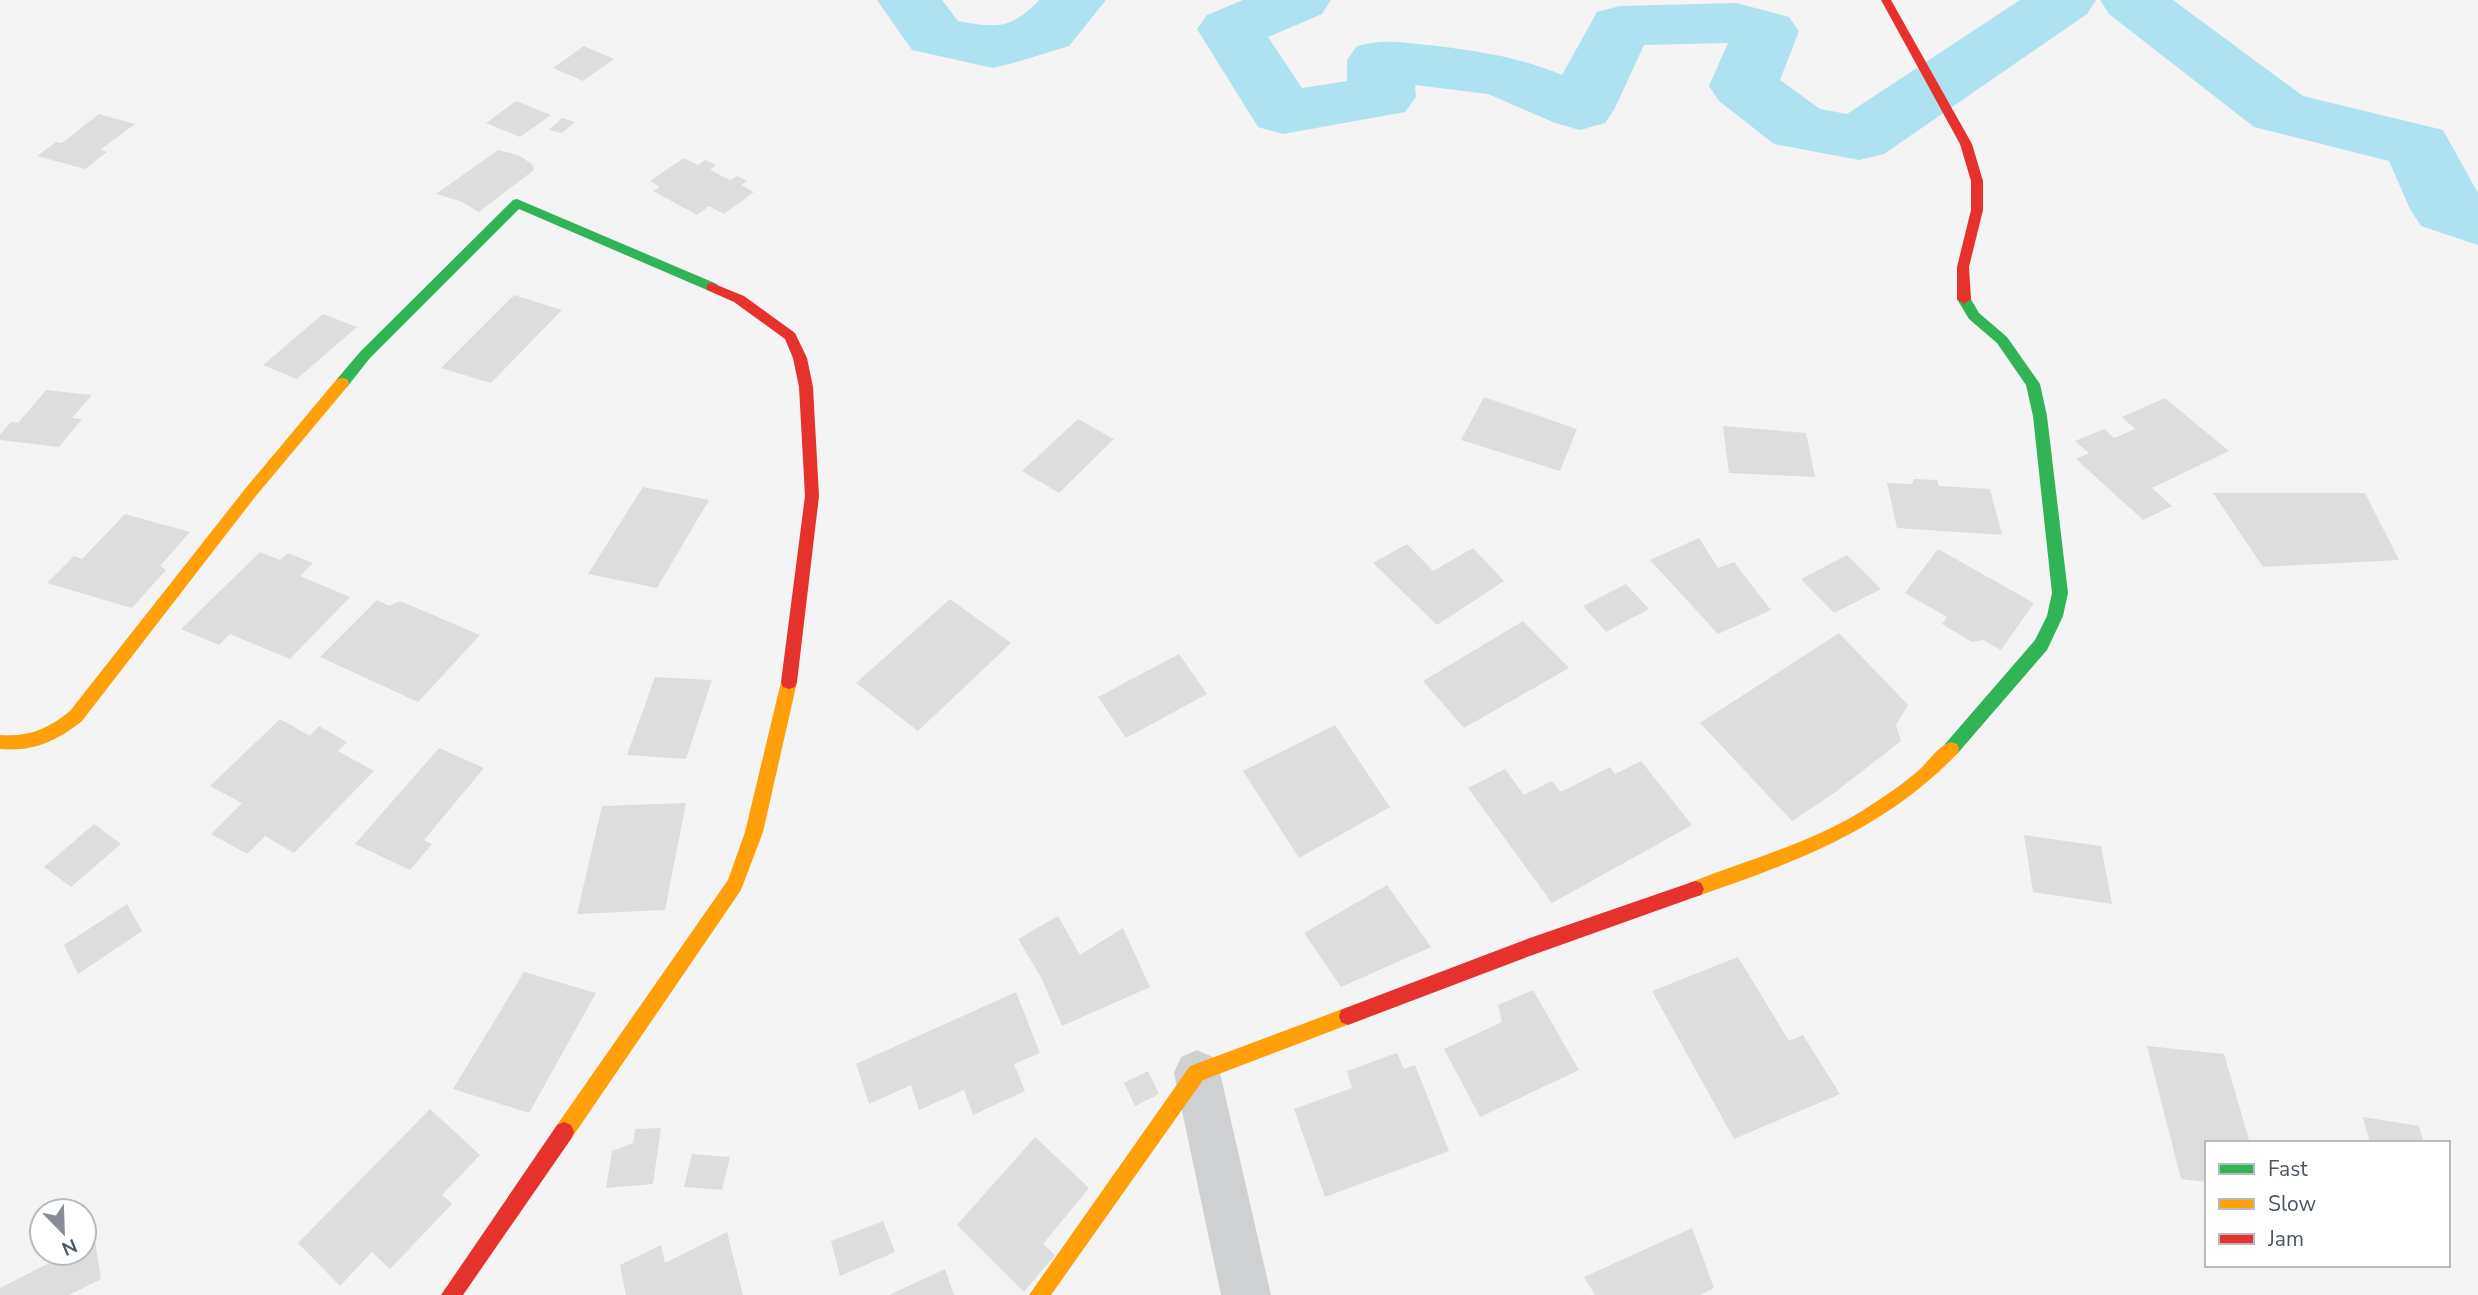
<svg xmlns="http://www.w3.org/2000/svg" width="2478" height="1295" font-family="'Nunito Sans',sans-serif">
<rect width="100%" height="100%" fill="#f4f4f4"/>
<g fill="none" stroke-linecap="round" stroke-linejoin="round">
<path fill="#aee2f0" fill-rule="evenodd" d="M 877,0 L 942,0 L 958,21 C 995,28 1011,30 1039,0 L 1106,0 L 1069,46 L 1017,62 L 993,68 L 912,50 Z
M 1243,0 L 1331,0 L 1322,14 L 1268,37 L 1302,88 L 1347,81 L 1347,60 L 1357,46 C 1386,38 1408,43 1437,46 C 1483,52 1519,57 1562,75 L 1597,12 L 1620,6 L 1736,3 L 1789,17 L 1799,31 L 1780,80 L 1820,109 L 1847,114 L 2020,0 L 2096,0 L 2087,14 L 1884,154 L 1859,160 L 1774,144 L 1719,101 L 1709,86 L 1728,43 L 1644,45 L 1615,108 L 1605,123 L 1580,130 L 1555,123 L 1488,94 L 1415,85 L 1416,97 L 1405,112 L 1283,134 L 1258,127 L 1197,29 L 1207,15 Z
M 2100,0 L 2173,0 L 2303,96 L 2443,130 L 2478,193 L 2478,245 L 2421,226 L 2410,209 L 2389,161 L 2254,127 L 2109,14 Z"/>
</g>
<path fill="#ddddde" d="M 584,46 L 614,59 L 583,81 L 553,68 Z
M 516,101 L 551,115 L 520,137 L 486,123 Z
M 99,114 L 135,124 L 100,150 L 107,152 L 85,169 L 37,156 L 56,142 L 62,143 Z
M 562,118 L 575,122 L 562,133 L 549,130 Z
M 498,150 L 518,155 L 532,164 L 534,170 L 479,212 L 460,201 L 436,194 Z
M 684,158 L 698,165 L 705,160 L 716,165 L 710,170 L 730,180 L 737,176 L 747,181 L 741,185 L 754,192 L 724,214 L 709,206 L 697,215 L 653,191 L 660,187 L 650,181 Z
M 514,295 L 562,310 L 491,383 L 441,368 Z
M 323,314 L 357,327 L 297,379 L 263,365 Z
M 46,390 L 92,395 L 72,418 L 82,419 L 59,447 L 0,440 L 0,435 L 11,422 L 18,423 Z
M 1484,397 L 1577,429 L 1560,471 L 1461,440 Z
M 2165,398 L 2229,451 L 2152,488 L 2172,506 L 2143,520 L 2076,459 L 2089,453 L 2075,441 L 2104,429 L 2114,438 L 2135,429 L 2122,417 Z
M 1078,419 L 1114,439 L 1059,493 L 1022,471 Z
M 1723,426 L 1806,433 L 1815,477 L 1729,473 Z
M 1914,479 L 1937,480 L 1939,486 L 1990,489 L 2002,535 L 1897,528 L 1887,483 L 1912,484 Z
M 643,487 L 709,500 L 657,588 L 588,574 Z
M 2213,493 L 2365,493 L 2399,560 L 2263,567 Z
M 125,514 L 190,532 L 160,566 L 166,570 L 132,608 L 47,583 L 74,556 L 82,559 Z
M 1699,538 L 1718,568 L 1734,562 L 1771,610 L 1718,634 L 1650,560 Z
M 1407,544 L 1433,571 L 1473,548 L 1504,581 L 1437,625 L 1373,563 Z
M 1938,549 L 2034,603 L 2001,650 L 1983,640 L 1972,642 L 1942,624 L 1947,617 L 1905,593 Z
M 260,552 L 280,560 L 288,553 L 313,563 L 300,576 L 350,597 L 290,659 L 230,634 L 219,645 L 181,629 Z
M 1847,555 L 1881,589 L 1834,613 L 1801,579 Z
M 1626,584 L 1649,609 L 1606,632 L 1583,606 Z
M 950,599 L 1011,643 L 918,731 L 856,683 Z
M 377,600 L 389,606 L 400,601 L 480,635 L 418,702 L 320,657 Z
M 1523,621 L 1569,668 L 1464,728 L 1423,681 Z
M 1839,633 L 1908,705 L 1896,725 L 1901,741 L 1834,793 L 1792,821 L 1700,723 Z
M 1179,654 L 1207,694 L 1126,738 L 1098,697 Z
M 655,677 L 712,680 L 686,759 L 627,755 Z
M 280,719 L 310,736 L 319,726 L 347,742 L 338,751 L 374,771 L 294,853 L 265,836 L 247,854 L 211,834 L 242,803 L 210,786 Z
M 1335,725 L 1390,807 L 1299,858 L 1243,771 Z
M 439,748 L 484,768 L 424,840 L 432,844 L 410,870 L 355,844 Z
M 1641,761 L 1692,825 L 1552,903 L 1468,788 L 1505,769 L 1524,795 L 1552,781 L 1561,792 L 1610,767 L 1615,774 Z
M 686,803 L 665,910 L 577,914 L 602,806 Z
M 94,824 L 121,844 L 71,887 L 44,867 Z
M 2024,835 L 2101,846 L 2112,904 L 2033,892 Z
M 1387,885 L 1431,947 L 1341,987 L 1304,933 Z
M 127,904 L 142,931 L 78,974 L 64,945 Z
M 1058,916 L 1080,955 L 1123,928 L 1150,987 L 1062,1026 L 1041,977 L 1018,939 Z
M 1738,957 L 1789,1041 L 1803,1035 L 1840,1094 L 1734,1139 L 1652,991 Z
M 524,972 L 596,993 L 529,1113 L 453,1089 Z
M 1533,990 L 1579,1070 L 1480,1117 L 1444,1049 L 1502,1022 L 1498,1005 Z
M 1016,992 L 1040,1053 L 1014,1064 L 1025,1091 L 973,1115 L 964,1090 L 919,1110 L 911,1085 L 869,1104 L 856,1064 Z
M 2147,1046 L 2224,1054 L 2250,1143 L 2207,1143 L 2207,1182 L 2181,1179 Z
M 1397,1053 L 1404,1069 L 1415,1065 L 1449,1151 L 1325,1197 L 1294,1109 L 1352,1088 L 1347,1071 Z
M 1148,1071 L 1159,1094 L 1135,1106 L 1124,1083 Z
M 430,1109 L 480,1155 L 442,1195 L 452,1204 L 390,1269 L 372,1252 L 340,1286 L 298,1243 Z
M 2363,1117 L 2419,1126 L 2424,1143 L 2370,1143 Z
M 661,1128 L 653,1184 L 606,1188 L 612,1151 L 633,1143 L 635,1129 Z
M 1035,1137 L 1089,1188 L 1043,1244 L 1055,1255 L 1024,1292 L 957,1225 Z
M 692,1154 L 730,1157 L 722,1190 L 684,1187 Z
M 883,1221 L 895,1252 L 840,1276 L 831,1241 Z
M 1692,1228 L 1714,1288 L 1700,1295 L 1595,1295 L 1584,1277 Z
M 727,1232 L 743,1295 L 626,1295 L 620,1265 L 661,1245 L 665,1263 Z
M 95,1240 L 101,1279 L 69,1295 L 0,1295 L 0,1288 L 69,1253 L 84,1253 L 84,1245 Z
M 945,1269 L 954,1295 L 889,1295 Z"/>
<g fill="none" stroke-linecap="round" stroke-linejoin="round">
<path fill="#ced0d2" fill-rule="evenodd" d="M 1197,1050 L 1213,1057 L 1220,1073 L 1271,1295 L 1221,1295 L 1174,1073 L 1181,1057 Z"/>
<path fill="#30b455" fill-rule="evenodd" d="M 517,199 L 717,284 L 718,287 L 712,291 L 707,290 L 519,209 L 370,358 L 347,387 L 337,387 L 335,383 L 337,379 L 360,352 L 513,200 Z
M 1964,294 L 1969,296 L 1979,313 L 2007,337 L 2040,384 L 2047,416 L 2068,593 L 2063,616 L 2047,650 L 1957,754 L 1951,756 L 1945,754 L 1943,749 L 1945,744 L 2035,640 L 2047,616 L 2052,593 L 2033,416 L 2026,385 L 1997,343 L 1969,319 L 1957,299 Z"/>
<path fill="#ff9f0a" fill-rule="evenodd" d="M 342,378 L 347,379 L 349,383 L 347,387 L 255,497 L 82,721 C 57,741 33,752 0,749 L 0,735 C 29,737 48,729 70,711 L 245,489 L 337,379 Z
M 789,675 L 795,677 L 797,682 L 763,832 L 741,890 L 571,1139 L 564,1142 L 557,1139 L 554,1132 L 557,1125 L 728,880 L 745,832 L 781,682 L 783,677 Z
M 1951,742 L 1957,744 L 1959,749 L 1957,754 C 1881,832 1795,862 1695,897 L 1689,895 L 1686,889 L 1689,883 C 1747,860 1808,844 1862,811 C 1882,798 1902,785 1919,770 C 1929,761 1938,746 1951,742 Z
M 1348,1007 L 1355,1010 L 1357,1016 L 1355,1022 L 1203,1080 L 1051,1295 L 1029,1295 L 1190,1066 Z"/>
<path fill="#e5322d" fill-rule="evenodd" d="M 1881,0 L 1891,0 L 1972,144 L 1983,181 L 1983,210 L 1969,267 L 1971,299 L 1964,304 L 1957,299 L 1957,267 L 1971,210 L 1971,181 L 1960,144 Z
M 712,283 L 744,296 L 795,333 L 807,358 L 813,387 L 819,496 L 797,682 L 795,687 L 789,689 L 783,687 L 781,682 L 805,496 L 799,387 L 793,358 L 785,339 L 734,302 L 707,290 L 707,284 Z
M 1695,881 L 1701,883 L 1704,889 L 1701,895 L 1695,897 L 1527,957 L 1348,1025 L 1341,1022 L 1339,1016 L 1341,1010 L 1348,1007 L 1527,939 Z
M 564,1122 L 571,1125 L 574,1132 L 571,1139 L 463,1295 L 441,1295 L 557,1125 Z"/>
</g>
<rect x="2205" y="1141" width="245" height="126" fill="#ffffff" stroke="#b7bbc0" stroke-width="2"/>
<rect x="2219" y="1164" width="35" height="10" fill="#30b455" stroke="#b7bbc0" stroke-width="2"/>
<text x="2268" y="1176" font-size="21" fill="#4a5661">Fast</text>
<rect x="2219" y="1199" width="35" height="10" fill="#ff9f0a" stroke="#b7bbc0" stroke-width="2"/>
<text x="2268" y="1211" font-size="21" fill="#4a5661">Slow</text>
<rect x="2219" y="1234" width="35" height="10" fill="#e5322d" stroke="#b7bbc0" stroke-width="2"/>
<text x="2268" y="1246" font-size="21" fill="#4a5661">Jam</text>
<g transform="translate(63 1232) rotate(157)"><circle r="33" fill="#ffffff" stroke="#b7bbc0" stroke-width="2"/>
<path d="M0-5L12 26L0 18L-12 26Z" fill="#868d94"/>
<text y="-10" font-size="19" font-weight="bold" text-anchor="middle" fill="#4a5661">N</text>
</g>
</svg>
